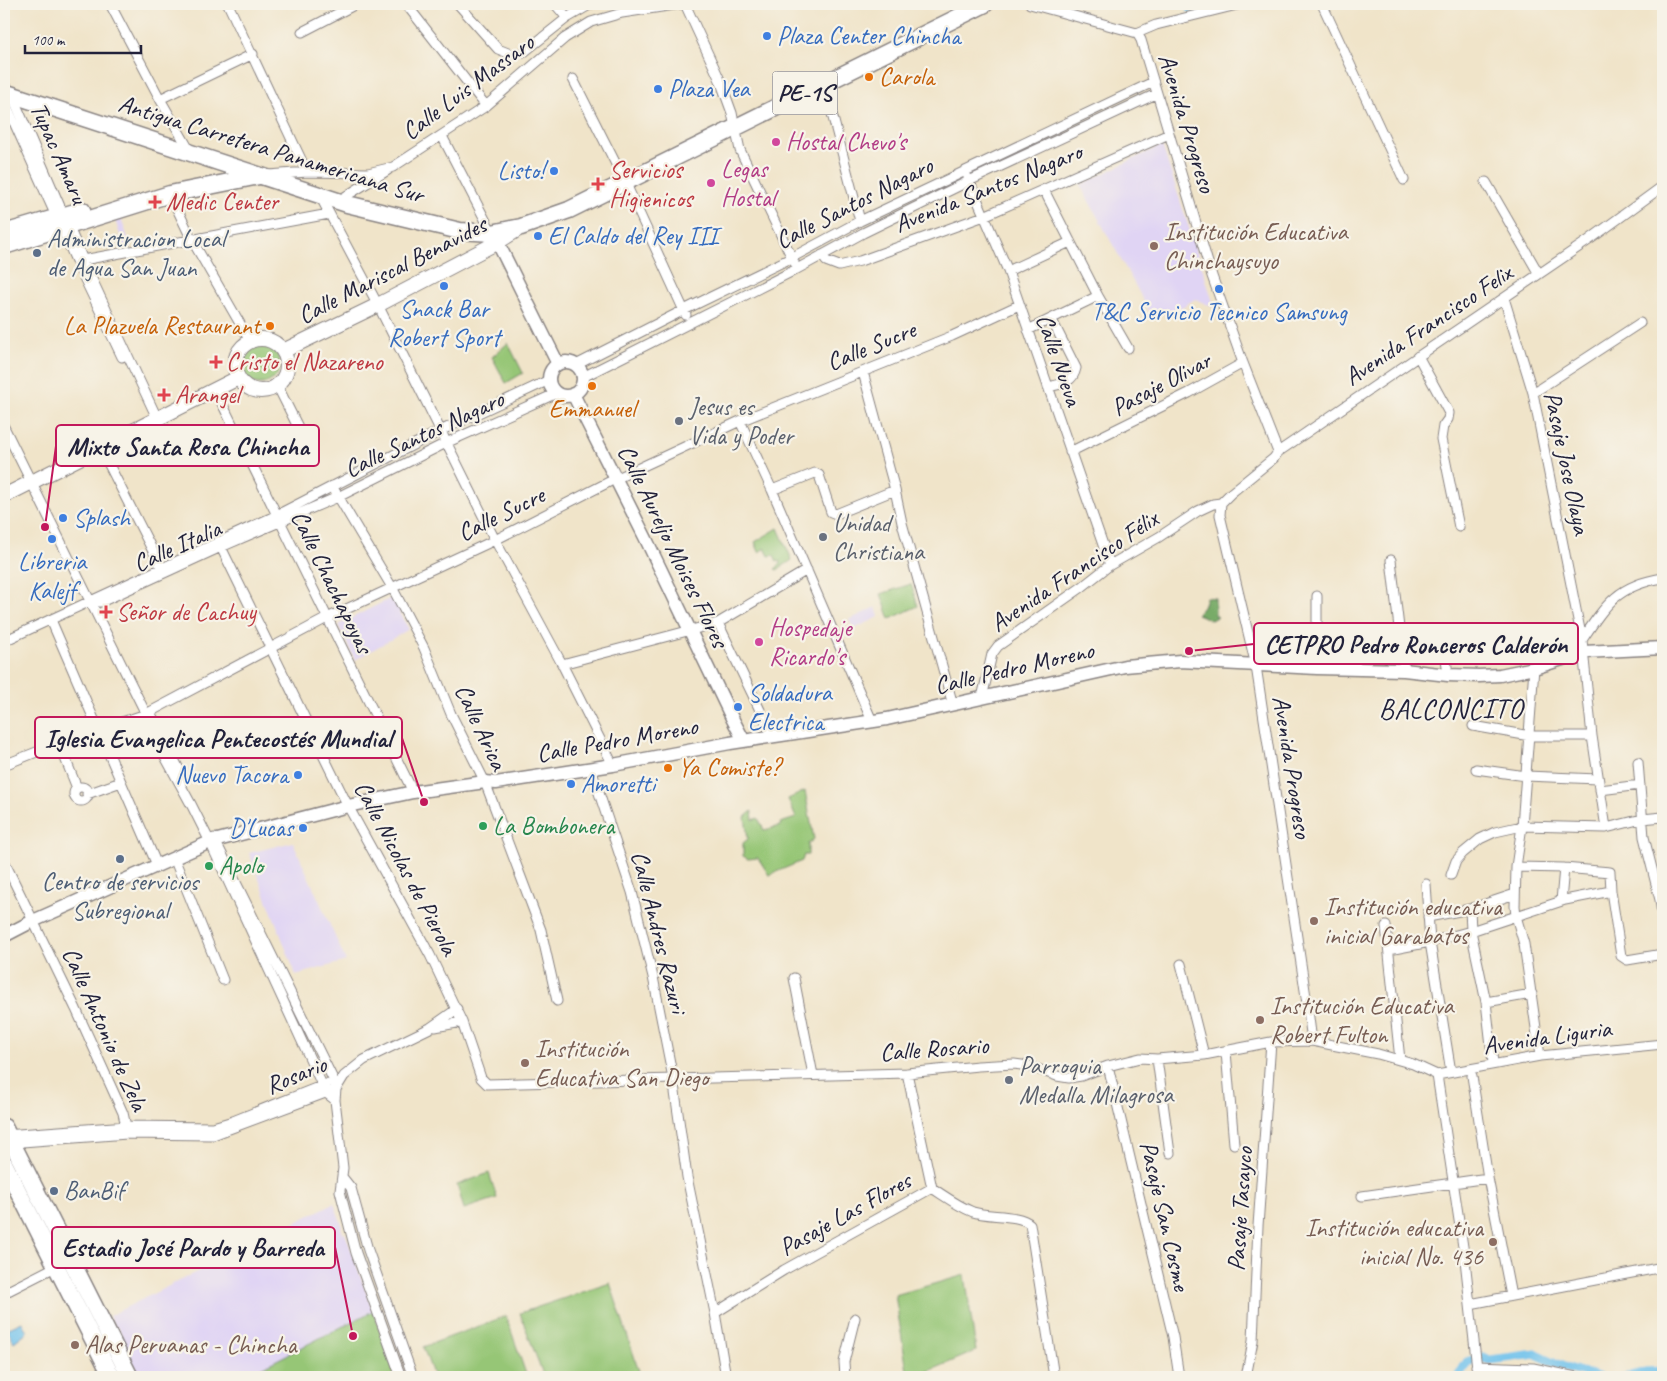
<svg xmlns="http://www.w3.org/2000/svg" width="1667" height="1381" font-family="Caveat,sans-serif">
<rect width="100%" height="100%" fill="#f7f3e8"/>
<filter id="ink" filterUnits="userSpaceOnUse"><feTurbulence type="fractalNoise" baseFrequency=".02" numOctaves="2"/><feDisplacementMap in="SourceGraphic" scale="10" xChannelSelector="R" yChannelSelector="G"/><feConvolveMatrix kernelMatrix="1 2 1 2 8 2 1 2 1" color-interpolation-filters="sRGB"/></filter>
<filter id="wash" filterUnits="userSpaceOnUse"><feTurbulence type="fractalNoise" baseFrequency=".0096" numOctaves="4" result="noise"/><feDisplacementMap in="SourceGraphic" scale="20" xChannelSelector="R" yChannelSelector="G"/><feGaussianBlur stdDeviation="1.12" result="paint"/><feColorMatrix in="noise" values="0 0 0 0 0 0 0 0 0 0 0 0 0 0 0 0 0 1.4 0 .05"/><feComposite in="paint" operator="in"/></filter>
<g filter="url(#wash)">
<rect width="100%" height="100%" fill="#f0e4c9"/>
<path fill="#e0d4f4" d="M 1162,145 L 1215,308 L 1195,299 L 1174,312 L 1152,316 L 1080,185 Z
M 119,212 L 130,244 L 124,247 L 113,214 Z
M 391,598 L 395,599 L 401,611 L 399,613 L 409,629 L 355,660 L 339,627 L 340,624 Z
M 876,607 L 879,617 L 854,629 L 849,620 Z
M 293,842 L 346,961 L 296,975 L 249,853 Z
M 334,1203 L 342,1225 L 341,1228 L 343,1233 L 345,1233 L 373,1311 L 258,1370 L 261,1377 L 146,1377 L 142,1371 L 136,1370 L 120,1340 L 122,1336 L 118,1328 L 114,1327 L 109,1316 Z"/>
<path fill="#96c676" stroke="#5c7458" d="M 508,343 L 523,373 L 506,383 L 492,357 Z
M240 364a20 20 0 1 1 40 0a20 20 0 1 1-40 0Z
M 778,528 L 792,560 L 777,570 L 775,569 L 781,564 L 780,561 L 777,562 L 774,555 L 769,556 L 765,548 L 759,552 L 755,542 Z
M 911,584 L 918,606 L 890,619 L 881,594 Z
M 805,791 L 814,839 L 808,844 L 808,855 L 804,855 L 802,861 L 769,875 L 758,858 L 748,859 L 743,856 L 743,843 L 748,839 L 745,817 L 752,811 L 753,820 L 758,818 L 764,830 L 781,826 L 780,823 L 796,818 L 788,799 Z
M 489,1173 L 497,1198 L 464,1209 L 457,1185 Z
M 965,1275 L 976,1351 L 915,1377 L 908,1377 L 895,1295 Z
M 610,1283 L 641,1377 L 544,1377 L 520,1313 Z
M 373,1311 L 396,1377 L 261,1377 L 257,1370 Z
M 506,1316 L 527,1377 L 434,1377 L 423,1347 Z"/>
<path fill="#78ab67" stroke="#4d6651" d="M 1206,597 L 1215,598 L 1215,615 L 1218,617 L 1211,620 L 1197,614 L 1203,607 Z"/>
<path fill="#71c2ec" stroke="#4a7294" d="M 22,1322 L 27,1332 L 14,1342 L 7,1329 Z"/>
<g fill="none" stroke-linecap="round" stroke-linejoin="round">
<path stroke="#71c2ec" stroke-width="9" d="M 1190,8 L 1210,4
M 1458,1377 L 1467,1362 L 1480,1357 L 1490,1360 L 1536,1354 L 1564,1367 L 1598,1377
M 1626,1377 L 1646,1372 L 1663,1371"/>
</g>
</g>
<g filter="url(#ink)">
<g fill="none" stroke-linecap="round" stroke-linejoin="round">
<defs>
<path id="street" d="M 110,4 L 160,99 L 191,153
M 228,4 L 307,172
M 406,4 L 486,106
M 458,4 L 498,49 L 513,55 L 523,53 L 567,18 L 591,4
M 555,4 L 567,18
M 685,4 L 720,80 L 732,113 L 740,150 L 794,262
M 1030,4 L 1137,33 L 1156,25 L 1241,4
M 1322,4 L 1404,180
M 302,32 L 356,4
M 1137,33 L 1141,40 L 1212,276 L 1243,363 L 1278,452
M 573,79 L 625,182 L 686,315
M 824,83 L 860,221
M 12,95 L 83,260 L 157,418
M 160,99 L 253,54
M 4,100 L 77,263 L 122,357
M 442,136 L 492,233
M 269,175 L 307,172 L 368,173 L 393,167 L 486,106 L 565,38 L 591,22 L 622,13 L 681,4
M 968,178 L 1008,271 L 1110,565
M 1486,182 L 1539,274
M 1044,190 L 1098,296 L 1128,348
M 169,192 L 192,240 L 250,341
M 320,196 L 378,305 L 495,540 L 562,664 L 613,765
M 338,201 L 388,170
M 822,255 L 826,261 L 839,266 L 860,261 L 984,216 L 1169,134
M 79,262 L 83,260 L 329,214
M 1008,271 L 1070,242
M 1504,298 L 1533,393 L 1582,640
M 1028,330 L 1098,296
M 1418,356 L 1449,413 L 1448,419 L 1443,426 L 1441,439 L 1459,527
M 576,365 L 684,310 L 791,258 L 860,221 L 1153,82
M 863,372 L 895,490 L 902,523 L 953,705
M 583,377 L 797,269 L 863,233 L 969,181 L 1156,94
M 277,385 L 301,433
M 1048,387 C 1061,384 1073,383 1076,368 L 1052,320
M 215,389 L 413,792
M 1533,393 L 1640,323
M 740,421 L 772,490 L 872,721
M 4,427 L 146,714 L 145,720 L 192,806 L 210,842 L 323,1087 L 326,1093 L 335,1100
M 100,447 L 164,573
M 1070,452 L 1189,393 L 1243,363
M 332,486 L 393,589 L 424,648 L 451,714 L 485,782 L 541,930 L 557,1001
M 772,490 L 815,473 L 819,475 L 831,512 L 836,514 L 895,490
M 1221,503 L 1220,515 L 1256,666 L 1308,1010 L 1312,1041
M 1221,503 L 1231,493 L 1274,458 L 1278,452 L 1589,240 L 1663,186
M 218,541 L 348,806 L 430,955 L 462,1022 L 481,1078 L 487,1084 L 907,1073 L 978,1066 L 1014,1064 L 1029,1066 L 1057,1076 L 1069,1078 L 1081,1076 L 1108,1066 L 1140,1058 L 1157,1059 L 1204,1055 L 1271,1042 L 1312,1041 L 1378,1054 L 1413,1064 L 1437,1075
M 1391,560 L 1404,670
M 1317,596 L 1317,668
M 91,602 L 101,602 L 221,547 L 338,497 L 446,443 L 557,393
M 51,620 L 157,865
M 718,623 L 773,737
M 1443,634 L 1448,675
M 4,641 L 277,515 L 440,431 L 549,380
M 562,664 L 718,623 L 807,570
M 1534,668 L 1522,826 L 1516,867 L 1515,906 L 1516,916 L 1524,944 L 1540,1056
M 982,698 L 992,654 L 998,646 L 1082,587 L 1110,565 L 1159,537 L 1198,511 L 1213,504 L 1221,503
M 146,714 L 152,716 L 184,779
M 1473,726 L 1530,736 L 1592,736
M 59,743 L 77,788
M 1638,762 L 1644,837 L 1660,900 L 1663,921
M 4,765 L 59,743 L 146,714 L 327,618 L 495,540 L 609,482 L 740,421 L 952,336 L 1019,305
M 591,769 L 632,892 L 653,977 L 673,1078 L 687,1177 L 715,1313 L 726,1377
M 1476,769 L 1526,776 L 1598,779
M74 794a7 7 0 1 1 14 0a7 7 0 1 1-14 0Z
M 1600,790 L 1640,785
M 87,794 L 121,782
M 1606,828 L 1592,736 L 1582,640 C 1606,604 1618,585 1663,578
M 214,838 L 333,1079 L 336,1089 L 335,1100 L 343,1168 L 340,1191 L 356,1253 L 401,1377
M 174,858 L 223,980
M 4,861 L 76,1009 L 123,1113 L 127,1131
M 1516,867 L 1564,868 L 1610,872 L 1611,891 L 1621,956 L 1627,960 L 1663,954
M 1451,875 L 1456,861 L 1463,853 L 1480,839 L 1495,832 L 1522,826 L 1606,828 L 1642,819 L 1663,817
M 1426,884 L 1430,942 L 1451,1072
M 1561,901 L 1564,868
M 1470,909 L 1471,931 L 1486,1002 L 1493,1063
M 1428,917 L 1470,909 L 1515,894
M 1386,926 L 1400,1060
M 1389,950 L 1430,942 L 1471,931 L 1565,900 L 1611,891
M 1181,964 L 1204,1055
M 794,978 L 813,1075
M 1486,1002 L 1532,994
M 435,1027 L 462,1022
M 1226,1052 L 1234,1144
M 1157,1059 L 1170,1153
M 1108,1066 L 1173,1337 L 1179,1377
M 907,1073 L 932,1188
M 1437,1075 L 1465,1260 L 1478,1377
M 1437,1075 L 1540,1056 L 1663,1044
M 1472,1076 L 1488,1178 L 1511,1296
M 5,1135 L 127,1126 L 213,1127 L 233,1121 L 326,1084
M 9,1143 L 127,1134 L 213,1135 L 336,1089 L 344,1076 L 364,1060 L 430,1028 L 457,1009
M 343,1178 L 351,1188 L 368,1250 L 413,1377
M 1362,1196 L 1488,1178
M 4,1293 L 57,1266
M 1470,1304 L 1663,1267
M 715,1313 L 784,1270 L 932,1188 C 946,1197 958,1206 973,1212 C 988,1217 1019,1214 1030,1224 L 1054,1377
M 1476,1366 L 1533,1368 L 1576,1377
M 845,1377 L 844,1362 L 855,1318
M 1246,1377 L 1253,1341 L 1258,1226 L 1271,1042"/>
<path id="secondary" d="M 494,235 L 558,364
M549 379a17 17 0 1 1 34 0a17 17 0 1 1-34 0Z
M 573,394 L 645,537 L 732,718 L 744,741
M 4,936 L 33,921 L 210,842 L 348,806 L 413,792 L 485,782 L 496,783 L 613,765 L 730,743 L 887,719 L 1125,666 L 1180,661 L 1317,668 L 1404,670 L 1448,675 L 1479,676 L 1500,675 L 1534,668 L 1584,652 L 1663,648"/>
<path id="primary" d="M235 365a26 26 0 1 1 52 0a26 26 0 1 1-52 0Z
M 283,351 L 378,305 L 498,242 L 517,230
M 4,496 L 238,378"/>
<path id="highway" d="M 4,92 L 347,204 L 460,231 L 492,233 L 521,227 L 569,210 L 985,4
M 4,233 L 82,210
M 4,246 L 170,194 L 259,176
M 4,1127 L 130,1377
M 4,1163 L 112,1377"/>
</defs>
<use href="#street" stroke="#898382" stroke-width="11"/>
<use href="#secondary" stroke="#898382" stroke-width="15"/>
<use href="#primary" stroke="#898382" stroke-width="16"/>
<use href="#highway" stroke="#898382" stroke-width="19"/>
<use href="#street" stroke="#fff" stroke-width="9"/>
<use href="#secondary" stroke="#fff" stroke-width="12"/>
<use href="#primary" stroke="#fff" stroke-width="14"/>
<use href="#highway" stroke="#fff" stroke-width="16"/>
</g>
</g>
<g fill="#3f7fe0" stroke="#f7f3e8" stroke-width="2">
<circle cx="767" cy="36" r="5"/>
<circle cx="658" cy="89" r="5"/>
<circle cx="554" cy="171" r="5"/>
<circle cx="538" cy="236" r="5"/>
<circle cx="444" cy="286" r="5"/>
<circle cx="1219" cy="289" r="5"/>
<circle cx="63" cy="518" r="5"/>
<circle cx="52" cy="539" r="5"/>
<circle cx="738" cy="707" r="5"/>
<circle cx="298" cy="775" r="5"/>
<circle cx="571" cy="784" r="5"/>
<circle cx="303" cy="828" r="5"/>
</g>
<g fill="#e8710a" stroke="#f7f3e8" stroke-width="2">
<circle cx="869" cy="77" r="5"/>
<circle cx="270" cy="326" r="5"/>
<circle cx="592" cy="386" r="5"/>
<circle cx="668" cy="768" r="5"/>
</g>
<g fill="#d1479c" stroke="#f7f3e8" stroke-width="2">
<circle cx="776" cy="142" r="5"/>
<circle cx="711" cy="183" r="5"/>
<circle cx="759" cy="642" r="5"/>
</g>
<g fill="#e0444e" stroke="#f7f3e8" stroke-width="2">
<path d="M595.5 176.5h5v5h5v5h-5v5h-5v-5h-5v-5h5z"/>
<path d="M152.5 194.5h5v5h5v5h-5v5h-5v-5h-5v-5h5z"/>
<path d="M213.5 354.5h5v5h5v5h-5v5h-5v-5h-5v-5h5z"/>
<path d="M161.5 387.5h5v5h5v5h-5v5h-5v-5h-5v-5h5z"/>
<path d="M103.5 604.5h5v5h5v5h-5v5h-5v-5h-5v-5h5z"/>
</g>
<g fill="#8d6e63" stroke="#f7f3e8" stroke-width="2">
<circle cx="1154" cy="246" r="5"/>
<circle cx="1314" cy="921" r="5"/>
<circle cx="1260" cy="1020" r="5"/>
<circle cx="525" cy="1063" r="5"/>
<circle cx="1493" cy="1242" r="5"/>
<circle cx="75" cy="1345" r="5"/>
</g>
<g fill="#5c6f8a" stroke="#f7f3e8" stroke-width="2">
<circle cx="37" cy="253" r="5"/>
<circle cx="120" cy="859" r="5"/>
<circle cx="54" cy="1191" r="5"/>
</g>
<g fill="#6b7280" stroke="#f7f3e8" stroke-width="2">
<circle cx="679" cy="421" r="5"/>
<circle cx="823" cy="537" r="5"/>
<circle cx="1009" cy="1080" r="5"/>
</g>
<g fill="#2e9e5b" stroke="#f7f3e8" stroke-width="2">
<circle cx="483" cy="826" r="5"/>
<circle cx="209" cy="866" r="5"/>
</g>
<g text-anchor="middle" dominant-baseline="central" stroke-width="4.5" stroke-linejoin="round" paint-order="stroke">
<rect fill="#f7f3e8" stroke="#62616f" stroke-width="1" x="772.5" y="71.5" width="65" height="43" rx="4"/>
<g font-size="24" font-weight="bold" fill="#22223b">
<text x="805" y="93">PE-1S</text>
</g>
<g font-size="25" fill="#366cbe" stroke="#f7f3e8" text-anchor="start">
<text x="777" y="36">Plaza Center Chincha</text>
<text x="668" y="89">Plaza Vea</text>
<text x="544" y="171" text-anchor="end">Listo!</text>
<text x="548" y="236">El Caldo del Rey III</text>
<text x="444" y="309" text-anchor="middle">Snack Bar<tspan x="444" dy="29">Robert Sport</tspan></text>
<text x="1219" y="312" text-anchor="middle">T&amp;C Servicio Tecnico Samsung</text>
<text x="73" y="518">Splash</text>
<text x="52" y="562" text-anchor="middle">Libreria<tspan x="52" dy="29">Kalejf</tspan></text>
<text x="748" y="693">Soldadura<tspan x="748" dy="29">Electrica</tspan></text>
<text x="288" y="775" text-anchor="end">Nuevo Tacora</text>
<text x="581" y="784">Amoretti</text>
<text x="293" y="828" text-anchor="end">D'Lucas</text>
</g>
<g font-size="25" fill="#c56008" stroke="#f7f3e8" text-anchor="start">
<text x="879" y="77">Carola</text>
<text x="260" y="326" text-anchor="end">La Plazuela Restaurant</text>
<text x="592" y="409" text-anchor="middle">Emmanuel</text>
<text x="678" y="768">Ya Comiste?</text>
</g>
<g font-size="25" fill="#22223b" stroke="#f7f3e8">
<text transform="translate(468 87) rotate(-37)">Calle Luis Massaro</text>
<text transform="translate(1187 123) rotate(73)">Avenida Progreso</text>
<text transform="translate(271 149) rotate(17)">Antigua Carretera Panamericana Sur</text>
<text transform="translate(59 153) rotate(66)">Tupac Amaru</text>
<text transform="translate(988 188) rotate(-22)">Avenida Santos Nagaro</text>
<text transform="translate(854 203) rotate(-27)">Calle Santos Nagaro</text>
<text transform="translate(392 270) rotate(-27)">Calle Mariscal Benavides</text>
<text transform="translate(1428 325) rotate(-34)">Avenida Francisco Felix</text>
<text transform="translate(871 346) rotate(-22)">Calle Sucre</text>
<text transform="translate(1059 360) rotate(71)">Calle Nueva</text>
<text transform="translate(1161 384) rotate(-28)">Pasaje Olivar</text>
<text transform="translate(424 434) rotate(-25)">Calle Santos Nagaro</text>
<text transform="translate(1567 463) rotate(78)">Pasaje Jose Olaya</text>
<text transform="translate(501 514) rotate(-26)">Calle Sucre</text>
<text transform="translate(177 546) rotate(-24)">Calle Italia</text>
<text transform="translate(673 546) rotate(64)">Calle Aureljo Moises Flores</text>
<text transform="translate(1074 571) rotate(-34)">Avenida Francisco Félix</text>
<text transform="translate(332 582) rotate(64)">Calle Chachapoyas</text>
<text transform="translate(1014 668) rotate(-13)">Calle Pedro Moreno</text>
<text transform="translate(481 727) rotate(65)">Calle Arica</text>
<text transform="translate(617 740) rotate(-10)">Calle Pedro Moreno</text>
<text transform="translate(1292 767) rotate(81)">Avenida Progreso</text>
<text transform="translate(406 868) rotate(62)">Calle Nicolas de Pierola</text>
<text transform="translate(659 932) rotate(76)">Calle Andres Razuri</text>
<text transform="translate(105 1029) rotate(66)">Calle Antonio de Zela</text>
<text transform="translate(1547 1037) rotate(-8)">Avenida Liguria</text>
<text transform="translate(934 1049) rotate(-4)">Calle Rosario</text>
<text transform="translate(296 1075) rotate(-22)">Rosario</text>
<text transform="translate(1240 1209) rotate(-86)">Pasaje Tasayco</text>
<text transform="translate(845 1214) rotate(-29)">Pasaje Las Flores</text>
<text transform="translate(1165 1216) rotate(77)">Pasaje San Cosme</text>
</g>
<g font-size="25" fill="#b23c85" stroke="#f7f3e8" text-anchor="start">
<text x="786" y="142">Hostal Chevo's</text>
<text x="721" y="169">Legas<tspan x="721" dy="29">Hostal</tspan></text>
<text x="769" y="628">Hospedaje<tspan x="769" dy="29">Ricardo's</tspan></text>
</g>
<g font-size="25" fill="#be3a42" stroke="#f7f3e8" text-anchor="start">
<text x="609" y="170">Servicios<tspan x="609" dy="29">Higienicos</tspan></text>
<text x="166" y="202">Medic Center</text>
<text x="226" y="362">Cristo el Nazareno</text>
<text x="175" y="395">Arangel</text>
<text x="116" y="612">Señor de Cachuy</text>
</g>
<g font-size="25" fill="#785e54" stroke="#f7f3e8" text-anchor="start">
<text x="1164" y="232">Institución Educativa<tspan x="1164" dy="29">Chinchaysuyo</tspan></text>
<text x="1324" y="907">Institución educativa<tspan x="1324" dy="29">inicial Garabatos</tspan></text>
<text x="1270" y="1006">Institución Educativa<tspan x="1270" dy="29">Robert Fulton</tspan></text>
<text x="535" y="1049">Institución<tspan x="535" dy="29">Educativa San Diego</tspan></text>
<text x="1483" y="1228" text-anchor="end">Institución educativa<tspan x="1483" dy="29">inicial No. 436</tspan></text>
<text x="85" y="1345">Alas Peruanas - Chincha</text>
</g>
<g font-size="25" fill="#4e5e75" stroke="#f7f3e8" text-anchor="start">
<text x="47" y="239">Administracion Local<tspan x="47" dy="29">de Agua San Juan</tspan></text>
<text x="120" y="882" text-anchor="middle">Centro de servicios<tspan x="120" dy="29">Subregional</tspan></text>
<text x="64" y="1191">BanBif</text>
</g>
<g font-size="25" fill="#5b616d" stroke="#f7f3e8" text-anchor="start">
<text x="689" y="407">Jesus es<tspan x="689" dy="29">Vida y Poder</tspan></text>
<text x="833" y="523">Unidad<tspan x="833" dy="29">Christiana</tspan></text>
<text x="1019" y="1066">Parroquia<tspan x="1019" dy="29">Medalla Milagrosa</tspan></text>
</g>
<g font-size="25" fill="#27864d" stroke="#f7f3e8" text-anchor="start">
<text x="493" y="826">La Bombonera</text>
<text x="219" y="866">Apolo</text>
</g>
<g font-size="28" letter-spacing="1" fill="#22223b" stroke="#f7f3e8">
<text x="1451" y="708">BALCONCITO</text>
</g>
</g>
<path fill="none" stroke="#c2185b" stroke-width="2" d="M45 527L56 446M1189 651L1254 644M424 802L402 738M353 1336L335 1247"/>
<g fill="#c2185b" stroke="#f7f3e8" stroke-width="2">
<circle cx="45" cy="527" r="5"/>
<circle cx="1189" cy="651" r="5"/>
<circle cx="424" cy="802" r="5"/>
<circle cx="353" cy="1336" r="5"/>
</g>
<g fill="#f7f3e8" stroke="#c2185b" stroke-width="2">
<rect x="56" y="425" width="263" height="41" rx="5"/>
<rect x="1254" y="623" width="324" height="41" rx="5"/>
<rect x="35" y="717" width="367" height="41" rx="5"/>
<rect x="52" y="1227" width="283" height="41" rx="5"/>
</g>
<g font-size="26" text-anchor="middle" font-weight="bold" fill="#22223b">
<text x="188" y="455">Mixto Santa Rosa Chincha</text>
<text x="1416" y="653">CETPRO Pedro Ronceros Calderón</text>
<text x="218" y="747">Iglesia Evangelica Pentecostés Mundial</text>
<text x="193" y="1256">Estadio José Pardo y Barreda</text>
</g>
<rect width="1667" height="1381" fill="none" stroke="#f7f3e8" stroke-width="20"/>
<path d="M25 45v8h116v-8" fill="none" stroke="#22223b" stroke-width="2.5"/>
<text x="32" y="45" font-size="15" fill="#22223b" stroke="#f7f3e8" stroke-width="4" paint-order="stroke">100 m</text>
</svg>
